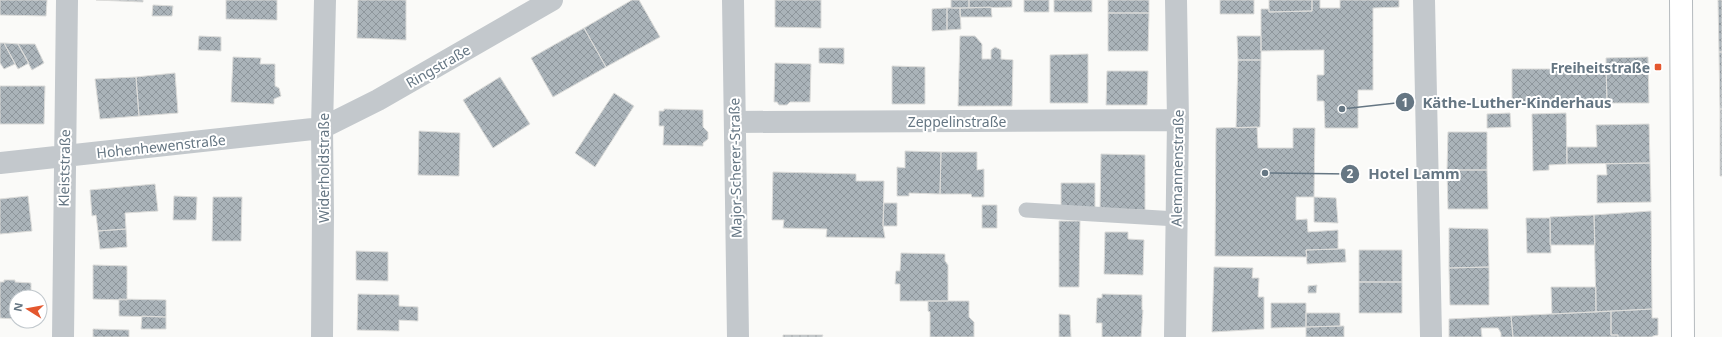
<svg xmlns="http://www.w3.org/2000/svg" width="1722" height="337" font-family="'Noto Sans',sans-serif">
<defs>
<pattern id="building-cross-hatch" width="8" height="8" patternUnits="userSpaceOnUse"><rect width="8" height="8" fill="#aab3b9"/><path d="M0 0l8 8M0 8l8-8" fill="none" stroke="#8e969c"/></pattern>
</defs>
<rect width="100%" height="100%" fill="#fafaf8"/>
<path fill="url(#building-cross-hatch)" stroke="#dcdcda" d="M 0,0 L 47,0 L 46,16 L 0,15 Z
M 96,0 L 143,0 L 143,2 Z
M 226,0 L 277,0 L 277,20 L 226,19 Z
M 358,0 L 406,0 L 406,40 L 357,38 Z
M 632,0 L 639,0 L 660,37 L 606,67 L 584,28 Z
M 775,0 L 821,0 L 821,28 L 775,27 Z
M 951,0 L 969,0 L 969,8 L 951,8 Z
M 969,0 L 1012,0 L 1012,7 L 969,8 Z
M 1024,0 L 1049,0 L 1049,12 L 1024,12 Z
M 1054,0 L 1092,0 L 1092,12 L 1054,12 Z
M 1108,0 L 1149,0 L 1149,13 L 1108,13 Z
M 1220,0 L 1254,0 L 1254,14 L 1220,14 Z
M 1269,0 L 1312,0 L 1312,11 L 1269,12 Z
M 1312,0 L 1320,0 L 1320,8 L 1340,8 L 1340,0 L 1399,0 L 1399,7 L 1373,8 L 1373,90 L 1358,90 L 1358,128 L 1325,128 L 1324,101 L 1317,101 L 1317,75 L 1324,75 L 1324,50 L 1261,51 L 1261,9 L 1269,9 L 1269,12 L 1312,11 Z
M 1718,0 L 1722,0 L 1722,52 L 1719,52 Z
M 153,5 L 173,6 L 172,16 L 152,16 Z
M 991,7 L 992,17 L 960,17 L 960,8 Z
M 947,8 L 947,30 L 932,31 L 932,9 Z
M 947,8 L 960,8 L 961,29 L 947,30 Z
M 1108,13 L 1149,13 L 1148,51 L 1108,51 Z
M 584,28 L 606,67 L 553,97 L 531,58 Z
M 199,36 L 221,37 L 221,51 L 198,50 Z
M 960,36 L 975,36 L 982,44 L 982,59 L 991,59 L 991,50 L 995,47 L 1001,50 L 1001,59 L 1013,60 L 1012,106 L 958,106 Z
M 1237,36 L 1261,36 L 1261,60 L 1238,60 Z
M 0,43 L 4,43 L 15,64 L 4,69 L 0,63 Z
M 4,43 L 18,44 L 29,63 L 18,69 Z
M 18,44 L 35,44 L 44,63 L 32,70 Z
M 819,48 L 844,48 L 844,64 L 819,63 Z
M 1719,52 L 1722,52 L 1722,109 L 1720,109 Z
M 1088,54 L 1088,103 L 1050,103 L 1050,55 Z
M 233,57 L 261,58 L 260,64 L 275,64 L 275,86 L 279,88 L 281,96 L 274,99 L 274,104 L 231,102 Z
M 1648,57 L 1649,103 L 1607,103 L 1606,58 Z
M 1238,60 L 1261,60 L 1260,127 L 1236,128 Z
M 775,63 L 811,64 L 810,102 L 790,102 L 787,105 L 779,105 L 777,102 L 774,102 Z
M 892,66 L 925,67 L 925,104 L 892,104 Z
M 1512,69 L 1606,69 L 1607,103 L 1512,105 Z
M 1107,71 L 1148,71 L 1147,105 L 1106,105 Z
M 175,73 L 178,113 L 139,116 L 136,77 Z
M 136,77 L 139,116 L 100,119 L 95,79 Z
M 500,77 L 530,124 L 493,148 L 463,100 Z
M 0,86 L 45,86 L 44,124 L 0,124 Z
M 614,93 L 634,106 L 595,167 L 575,153 Z
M 664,109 L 703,110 L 703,127 L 708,132 L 708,139 L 703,143 L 703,146 L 663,145 L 664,126 L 659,126 L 659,111 L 664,111 Z
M 1720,109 L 1722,109 L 1722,176 L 1720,176 Z
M 1510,113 L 1511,127 L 1487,128 L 1487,114 Z
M 1566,113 L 1567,164 L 1549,165 L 1549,170 L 1533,171 L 1532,114 Z
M 1649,124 L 1650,163 L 1567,164 L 1567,147 L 1597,147 L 1596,125 Z
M 1257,127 L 1258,148 L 1293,148 L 1293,128 L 1315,128 L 1314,197 L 1296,197 L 1296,220 L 1307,219 L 1308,232 L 1338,230 L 1338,249 L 1306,250 L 1307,257 L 1215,256 L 1216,128 Z
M 419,131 L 460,133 L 459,176 L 418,175 Z
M 1448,132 L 1487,132 L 1487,170 L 1447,170 Z
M 905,151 L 941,152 L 940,194 L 909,193 L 909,196 L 897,196 L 897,167 L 905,168 Z
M 941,152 L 977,152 L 977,170 L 984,169 L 984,197 L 972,197 L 971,194 L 940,194 Z
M 1101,154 L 1145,155 L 1145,210 L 1100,209 Z
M 1650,163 L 1651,202 L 1597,203 L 1597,175 L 1607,175 L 1606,164 Z
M 1447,170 L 1487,170 L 1488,209 L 1448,209 Z
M 773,172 L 856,174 L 856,181 L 884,181 L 883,226 L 885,238 L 826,237 L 827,229 L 783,228 L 784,220 L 772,220 Z
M 1061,183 L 1095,183 L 1095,209 L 1061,209 Z
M 155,184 L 158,211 L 125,213 L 126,229 L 98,231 L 96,215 L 92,216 L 90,190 Z
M 28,196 L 32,231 L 0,234 L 0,199 Z
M 174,196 L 197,197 L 196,220 L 173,220 Z
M 213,197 L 242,197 L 241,241 L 212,241 Z
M 1314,197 L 1336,198 L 1338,223 L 1314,222 Z
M 884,203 L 897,203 L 897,226 L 883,226 Z
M 982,205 L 997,205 L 997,228 L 982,228 Z
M 1651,211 L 1652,309 L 1596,312 L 1594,215 Z
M 1594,215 L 1595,245 L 1550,245 L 1550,217 Z
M 1526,218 L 1550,218 L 1551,253 L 1527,253 Z
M 1059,221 L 1080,221 L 1079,287 L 1059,287 Z
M 1449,228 L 1488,229 L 1489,267 L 1449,268 Z
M 126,229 L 127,247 L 100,249 L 98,231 Z
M 1105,232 L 1128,232 L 1128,239 L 1144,240 L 1143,275 L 1104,274 Z
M 1338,249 L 1345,249 L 1346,262 L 1307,264 L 1306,250 Z
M 1359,250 L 1402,250 L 1402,282 L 1359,282 Z
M 356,251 L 388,252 L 388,281 L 356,280 Z
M 901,253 L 945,254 L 945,261 L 948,265 L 948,301 L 900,301 L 900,284 L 895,284 L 896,271 L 900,271 Z
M 93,265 L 127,266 L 127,300 L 93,299 Z
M 1214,267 L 1253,268 L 1252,278 L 1259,278 L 1258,297 L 1264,297 L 1264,329 L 1212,332 Z
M 1489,267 L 1489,305 L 1450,305 L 1449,268 Z
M 4,280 L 15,280 L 15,282 L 31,283 L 31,297 L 16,297 L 16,319 L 0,318 L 0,282 L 4,282 Z
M 1359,282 L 1402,282 L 1402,313 L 1359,313 Z
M 1317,285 L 1316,293 L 1308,293 L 1308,286 Z
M 1551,287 L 1596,287 L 1596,312 L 1552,314 Z
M 358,294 L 399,295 L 399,306 L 418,307 L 418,321 L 399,320 L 399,331 L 357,330 Z
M 1102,294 L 1142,295 L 1142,310 L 1143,310 L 1141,337 L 1102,337 L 1102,323 L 1096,323 L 1097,298 L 1102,298 Z
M 119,299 L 166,300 L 166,317 L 119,316 Z
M 928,301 L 969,301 L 969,317 L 974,322 L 974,337 L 930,337 L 930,312 L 928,311 Z
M 1271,303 L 1306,303 L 1306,327 L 1271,328 Z
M 1652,309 L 1652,318 L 1658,318 L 1658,335 L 1653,336 L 1652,337 L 1618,337 L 1618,335 L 1611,335 L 1611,311 Z
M 1611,311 L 1611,335 L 1618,335 L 1618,337 L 1513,337 L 1511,316 Z
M 1306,313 L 1340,313 L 1340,326 L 1306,327 Z
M 1059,314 L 1070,315 L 1071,337 L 1059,337 Z
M 142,316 L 166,317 L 166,329 L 141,329 Z
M 1511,316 L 1513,337 L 1501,337 L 1501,333 L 1498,328 L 1481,328 L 1482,337 L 1449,337 L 1449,319 Z
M 1344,326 L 1344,337 L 1306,337 L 1306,327 Z
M 93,329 L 129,330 L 129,337 L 93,337 Z
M 783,335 L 823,335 L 822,337 L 783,337 Z"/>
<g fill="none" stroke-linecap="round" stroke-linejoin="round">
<defs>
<path id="primary" d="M 1681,0 L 1683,337"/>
</defs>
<use href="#primary" stroke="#b5babe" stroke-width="24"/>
<path stroke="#c3c8cc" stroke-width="15" d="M 1026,210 L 1177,219"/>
<path stroke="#c3c8cc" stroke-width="22" d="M 733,0 L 738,337
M 1424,0 L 1431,337
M 735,122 L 1178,120
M 0,163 L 322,128 L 378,100 L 552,0
M 63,337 L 67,0
M 322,337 L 323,214 L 322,128 L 325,0
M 1175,337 L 1178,120 L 1176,0"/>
<use href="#primary" stroke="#fff" stroke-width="22"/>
</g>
<rect fill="#e4572e" stroke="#fff" stroke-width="1.5" x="1654" y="63" width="8" height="8" rx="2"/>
<g text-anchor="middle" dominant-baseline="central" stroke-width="4" stroke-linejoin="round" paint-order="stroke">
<g font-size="14" fill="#657683" stroke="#fff">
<text transform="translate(438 66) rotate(-30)">Ringstraße</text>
<text x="957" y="121">Zeppelinstraße</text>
<text transform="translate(161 146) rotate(-6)">Hohenhewenstraße</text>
<text transform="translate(64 168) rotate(-89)">Kleiststraße</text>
<text transform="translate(323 168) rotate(-90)">Widerholdstraße</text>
<text transform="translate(735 168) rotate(-91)">Major-Scherer-Straße</text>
<text transform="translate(1177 168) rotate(-89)">Alemannenstraße</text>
</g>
<g font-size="14" font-weight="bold" fill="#657683" stroke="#fff" text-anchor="end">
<text x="1650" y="67">Freiheitstraße</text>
</g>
</g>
<path fill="none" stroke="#657683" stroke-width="1.5" d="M1342 109L1405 102M1265 173L1350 174"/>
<g fill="#657683" stroke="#fff" stroke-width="1.5">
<circle cx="1342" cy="109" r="4"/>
<circle cx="1265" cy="173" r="4"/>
<circle cx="1405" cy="102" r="10"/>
<circle cx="1350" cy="174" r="10"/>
</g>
<g font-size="12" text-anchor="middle" font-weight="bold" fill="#fff">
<text x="1405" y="107">1</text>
<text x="1350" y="178">2</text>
</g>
<g font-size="15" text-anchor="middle" font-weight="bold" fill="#657683" stroke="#fff" stroke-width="4" stroke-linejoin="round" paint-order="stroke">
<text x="1517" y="108">Käthe-Luther-Kinderhaus</text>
<text x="1414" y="179">Hotel Lamm</text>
</g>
<g transform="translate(28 309) rotate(281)"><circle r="19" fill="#ffffff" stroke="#c1c8cd"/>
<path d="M0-3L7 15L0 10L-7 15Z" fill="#e4572e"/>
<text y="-6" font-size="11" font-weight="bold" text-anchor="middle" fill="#657683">N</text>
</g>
</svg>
